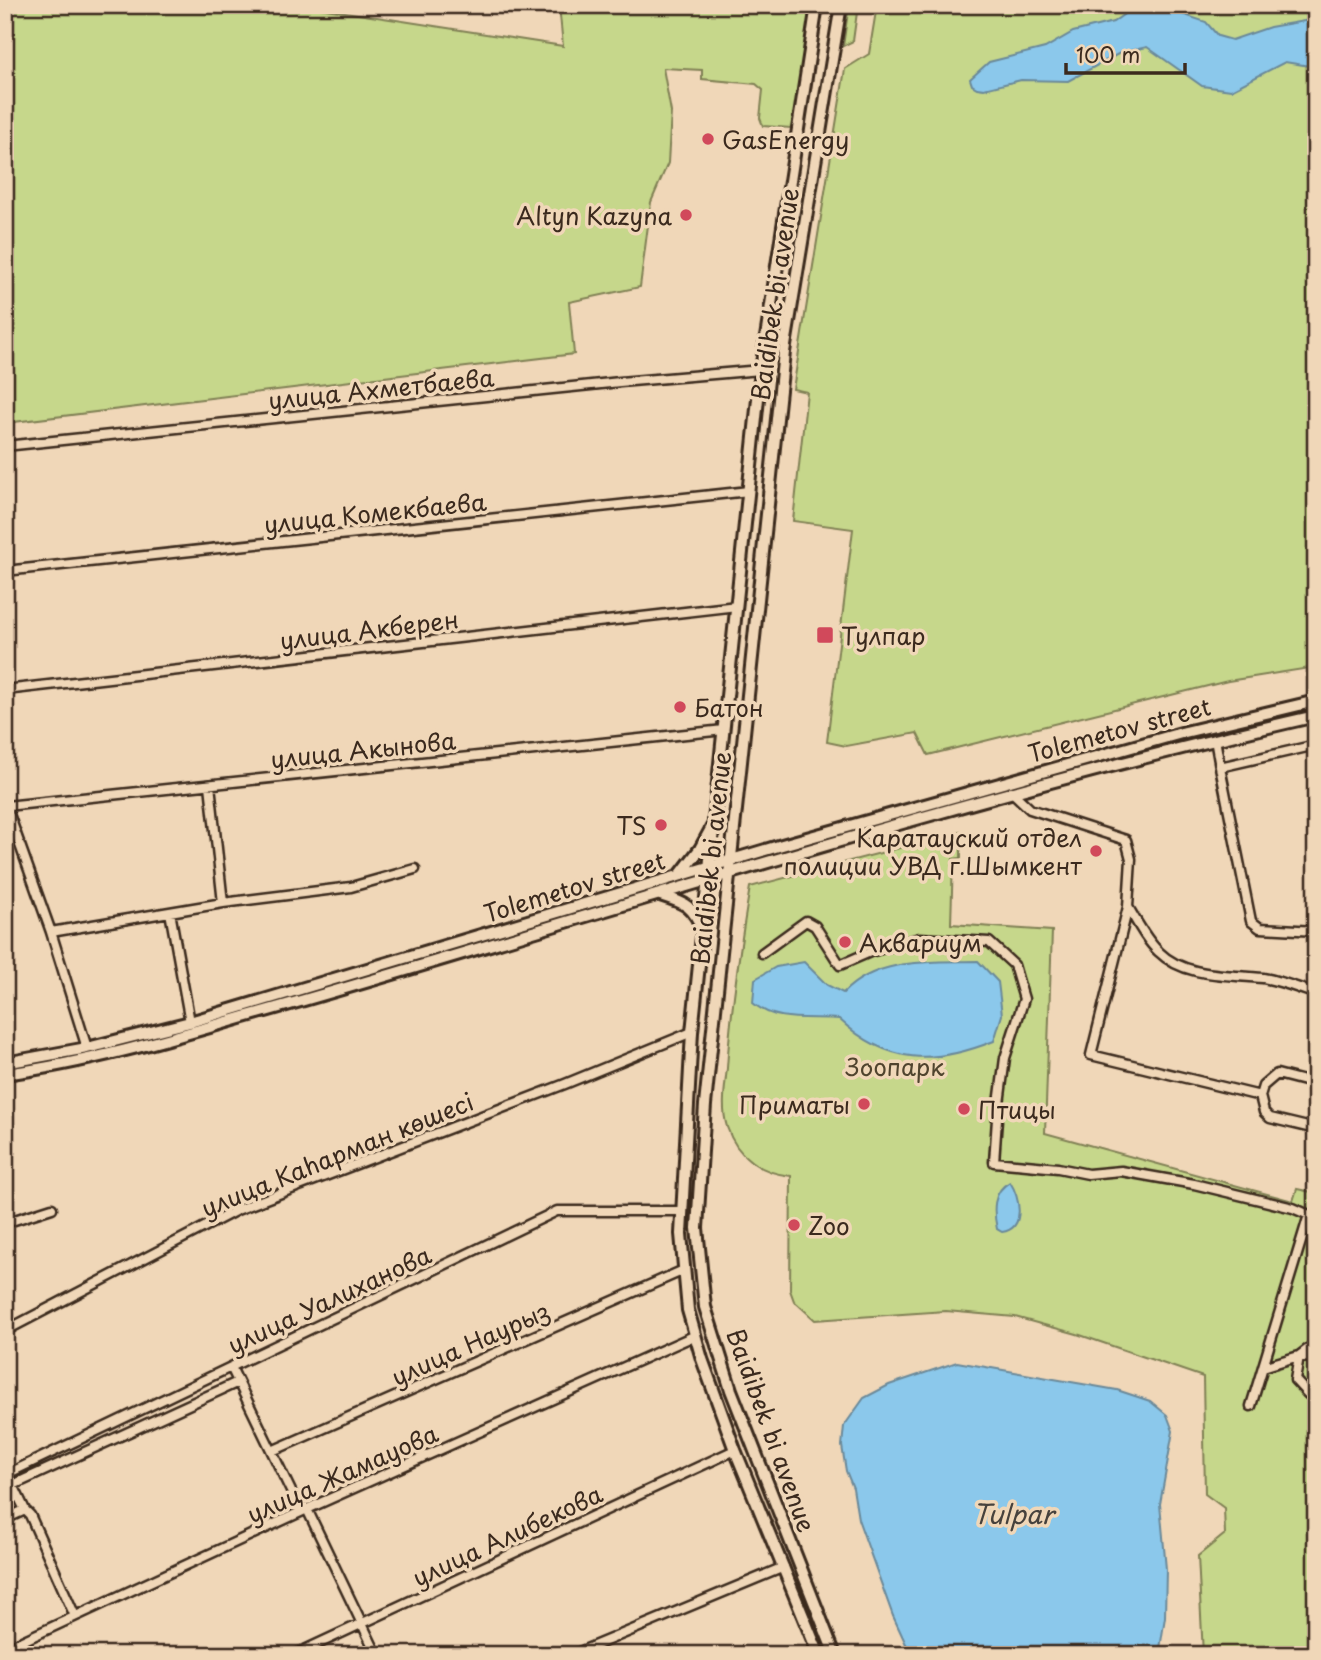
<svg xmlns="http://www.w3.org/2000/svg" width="1321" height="1660" font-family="'Playpen Sans',sans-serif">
<rect width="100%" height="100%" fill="#f0d7b8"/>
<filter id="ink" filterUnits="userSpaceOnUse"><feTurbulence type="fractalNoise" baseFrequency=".0143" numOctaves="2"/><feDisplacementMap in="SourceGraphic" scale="14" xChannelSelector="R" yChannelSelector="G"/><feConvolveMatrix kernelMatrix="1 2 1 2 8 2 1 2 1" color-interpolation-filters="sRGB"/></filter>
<g filter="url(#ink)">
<path fill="#c6d78b" stroke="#808054" stroke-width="2" d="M 5,5 L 300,5 L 563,46 L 559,5 L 812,5 L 800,75 L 798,110 L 791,128 L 763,126 L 760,118 L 763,90 L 756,84 L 702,79 L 702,70 L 663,68 L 671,112 L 668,163 L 651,202 L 640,287 L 569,302 L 574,354 L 5,423 Z
M 849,5 L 858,5 L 853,41 L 843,46 Z
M 877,5 L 1316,5 L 1316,667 L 1228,681 L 928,755 L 917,733 L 846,746 L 827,742 L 853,529 L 793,521 L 807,392 L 793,389 L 845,69 L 869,54 Z
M 961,832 L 961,858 L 953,859 L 951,924 L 1052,931 L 1045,1133 L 1293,1201 L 1297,1189 L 1316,1193 L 1316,1647 L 1290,1655 L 1203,1655 L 1198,1556 L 1225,1534 L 1224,1508 L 1205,1494 L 1203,1377 L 1077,1334 L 1015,1317 L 946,1311 L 815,1320 L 794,1301 L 790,1290 L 791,1176 C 761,1173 737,1157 727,1127 C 721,1108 725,1087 727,1068 C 731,1007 740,947 750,887 Z"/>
<path fill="#8bc8eb" stroke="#6b8999" stroke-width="2" d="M 1137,5 L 1155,5 L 1206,22 L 1218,36 L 1232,40 L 1270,27 L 1316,19 L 1316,67 L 1285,62 L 1231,90 L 1202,86 L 1147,47 L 1120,53 L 1068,81 L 1021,80 L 984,89 L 977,88 L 972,85 L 970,79 L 989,62 L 1045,48 L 1073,32 L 1113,22 Z
M 978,961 L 998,982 L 1002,1015 L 994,1041 C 934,1065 888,1065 839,1019 C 810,1016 777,1024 753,1003 L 755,979 L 776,967 L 804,962 L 827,985 L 843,993 C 877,957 932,962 978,961 Z
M 1010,1182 C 1020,1197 1026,1229 1002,1232 L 997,1229 C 993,1211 992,1191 1010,1182 Z
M 957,1362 L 1117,1390 L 1150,1401 L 1167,1415 L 1173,1431 L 1160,1504 L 1166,1569 L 1165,1617 L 1159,1655 L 911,1655 L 893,1616 L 858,1519 L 853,1488 L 846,1471 L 842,1446 L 844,1426 L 864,1398 L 889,1385 Z"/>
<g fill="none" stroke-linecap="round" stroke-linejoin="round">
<defs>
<path id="minor" d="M 5,446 L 620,382 L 761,370
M 5,571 L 749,491
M 5,690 L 737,606
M 1215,739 L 1220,767
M 1316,745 L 1220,767 L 1251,921 L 1260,928 L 1316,931
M 1011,791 L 1030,809 L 1126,840 L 1131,859 L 1128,907 L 1091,1055 L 1260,1096
M 5,803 L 51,932 L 87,1048
M 6,806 L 724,730
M 223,903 L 351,887 L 415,869
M 1128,907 C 1137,922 1146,940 1159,952 C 1185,978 1229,974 1263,978 C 1281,981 1299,988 1316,994
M 170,912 L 190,1022
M 51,932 L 223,903 L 210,785
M 762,953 L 806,921 L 815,926 L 840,965 L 870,952 L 920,938 L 989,942 L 1014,965 L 1024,999 L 1005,1058 L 997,1119 L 994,1162 L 1058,1168 L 1088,1174 L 1121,1171 L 1194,1184 L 1293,1208 L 1309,1215 L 1251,1406
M 1316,1084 L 1277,1074 L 1263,1086 L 1260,1096 L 1264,1112 L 1270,1118 L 1316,1129
M 5,1223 L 52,1208
M 5,1331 L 237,1210 L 565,1084 L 692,1032
M 1299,1356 L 1295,1380 L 1308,1394 L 1316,1396
M 1299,1356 L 1316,1359
M 231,1367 L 301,1512
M 1263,1367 L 1299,1356 L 1316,1343
M 272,1451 L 684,1270
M 5,1475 L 557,1211 L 682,1211
M 307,1509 L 377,1655
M 25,1510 L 13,1485 L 238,1382
M 5,1519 L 25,1510 L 30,1515 L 75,1616
M 5,1649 L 307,1509 L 696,1335
M 294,1655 L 735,1450
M 572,1655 L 784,1567"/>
<path id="major" d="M 817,5 L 761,370 L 692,1032 L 681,1234 L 688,1310 L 702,1359 L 735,1450 L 819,1655
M 680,875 L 700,849 L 712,827
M 660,895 C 685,903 693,905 703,931
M 5,1063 L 87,1048 L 190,1022 L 782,845 L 1185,732 L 1316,701
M 5,1074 C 86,1063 166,1040 244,1017 C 327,994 410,969 493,944 C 766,862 1038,779 1316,716
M 835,1655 L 731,1390 L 705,1307 L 697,1228 L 705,1105 L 784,352 L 841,5"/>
</defs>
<use href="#minor" stroke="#3b2a1e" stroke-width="13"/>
<use href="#major" stroke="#3b2a1e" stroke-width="16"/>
<use href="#minor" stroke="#f0d7b8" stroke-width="8"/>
<use href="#major" stroke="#f0d7b8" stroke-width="10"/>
</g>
</g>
<g fill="#d1495b" stroke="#f0d7b8" stroke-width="2.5">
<circle cx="708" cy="139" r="7"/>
<circle cx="686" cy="215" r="7"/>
<rect x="816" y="626" width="18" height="18" rx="3.5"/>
<circle cx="680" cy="707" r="7"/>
<circle cx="661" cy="825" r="7"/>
<circle cx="1096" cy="851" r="7"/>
<circle cx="845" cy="942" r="7"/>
<circle cx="864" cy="1104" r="7"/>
<circle cx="964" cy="1109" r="7"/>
<circle cx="794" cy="1225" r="7"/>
</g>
<g text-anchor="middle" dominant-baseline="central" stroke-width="7" stroke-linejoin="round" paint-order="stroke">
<g font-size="24" fill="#3b2a1e" stroke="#f0d7b8" text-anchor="start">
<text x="722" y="139">GasEnergy</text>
<text x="672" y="215" text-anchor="end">Altyn Kazyna</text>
<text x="841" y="635">Тулпар</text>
<text x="694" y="707">Батон</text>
<text x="647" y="825" text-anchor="end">TS</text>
<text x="1082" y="837" text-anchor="end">Каратауский отдел<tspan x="1082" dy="28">полиции УВД г.Шымкент</tspan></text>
<text x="859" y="942">Аквариум</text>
<text x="850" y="1104" text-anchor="end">Приматы</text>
<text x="978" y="1109">Птицы</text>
<text x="808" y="1225">Zoo</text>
</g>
<g font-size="24" fill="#3b2a1e" stroke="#f0d7b8">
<text transform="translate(774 294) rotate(-82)">Baidibek bi avenue</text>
<text transform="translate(381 388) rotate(-6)">улица Ахметбаева</text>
<text transform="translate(375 512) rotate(-6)">улица Комекбаева</text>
<text transform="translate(369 629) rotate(-7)">улица Акберен</text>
<text transform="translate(1119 729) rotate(-15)">Tolemetov street</text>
<text transform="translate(363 749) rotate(-6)">улица Акынова</text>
<text transform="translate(710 858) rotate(-84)">Baidibek bi avenue</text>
<text transform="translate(574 886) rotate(-17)">Tolemetov street</text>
<text transform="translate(337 1154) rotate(-22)">улица Каһарман көшесі</text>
<text transform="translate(329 1299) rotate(-25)">улица Уалиханова</text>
<text transform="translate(470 1343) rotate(-24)">улица Наурыз</text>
<text transform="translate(772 1430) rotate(70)">Baidibek bi avenue</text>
<text transform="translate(342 1473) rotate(-24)">улица Жамауова</text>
<text transform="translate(507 1535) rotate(-25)">улица Алибекова</text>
</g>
<g font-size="24" fill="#50442e" stroke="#f0d7b8">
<text x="895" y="1066">Зоопарк</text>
</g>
<g font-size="26" font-style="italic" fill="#47423d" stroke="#f0d7b8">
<text x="1013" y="1513">Tulpar</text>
</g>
</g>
<rect width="1321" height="1660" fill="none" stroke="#f0d7b8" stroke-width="28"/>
<rect x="14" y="14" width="1293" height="1632" fill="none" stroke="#3b2a1e" stroke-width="2.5" filter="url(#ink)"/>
<path d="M1066 63v10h119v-10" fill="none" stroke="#3b2a1e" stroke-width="3.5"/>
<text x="1076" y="63" font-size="21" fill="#3b2a1e" stroke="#f0d7b8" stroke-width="5" paint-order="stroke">100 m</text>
</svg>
